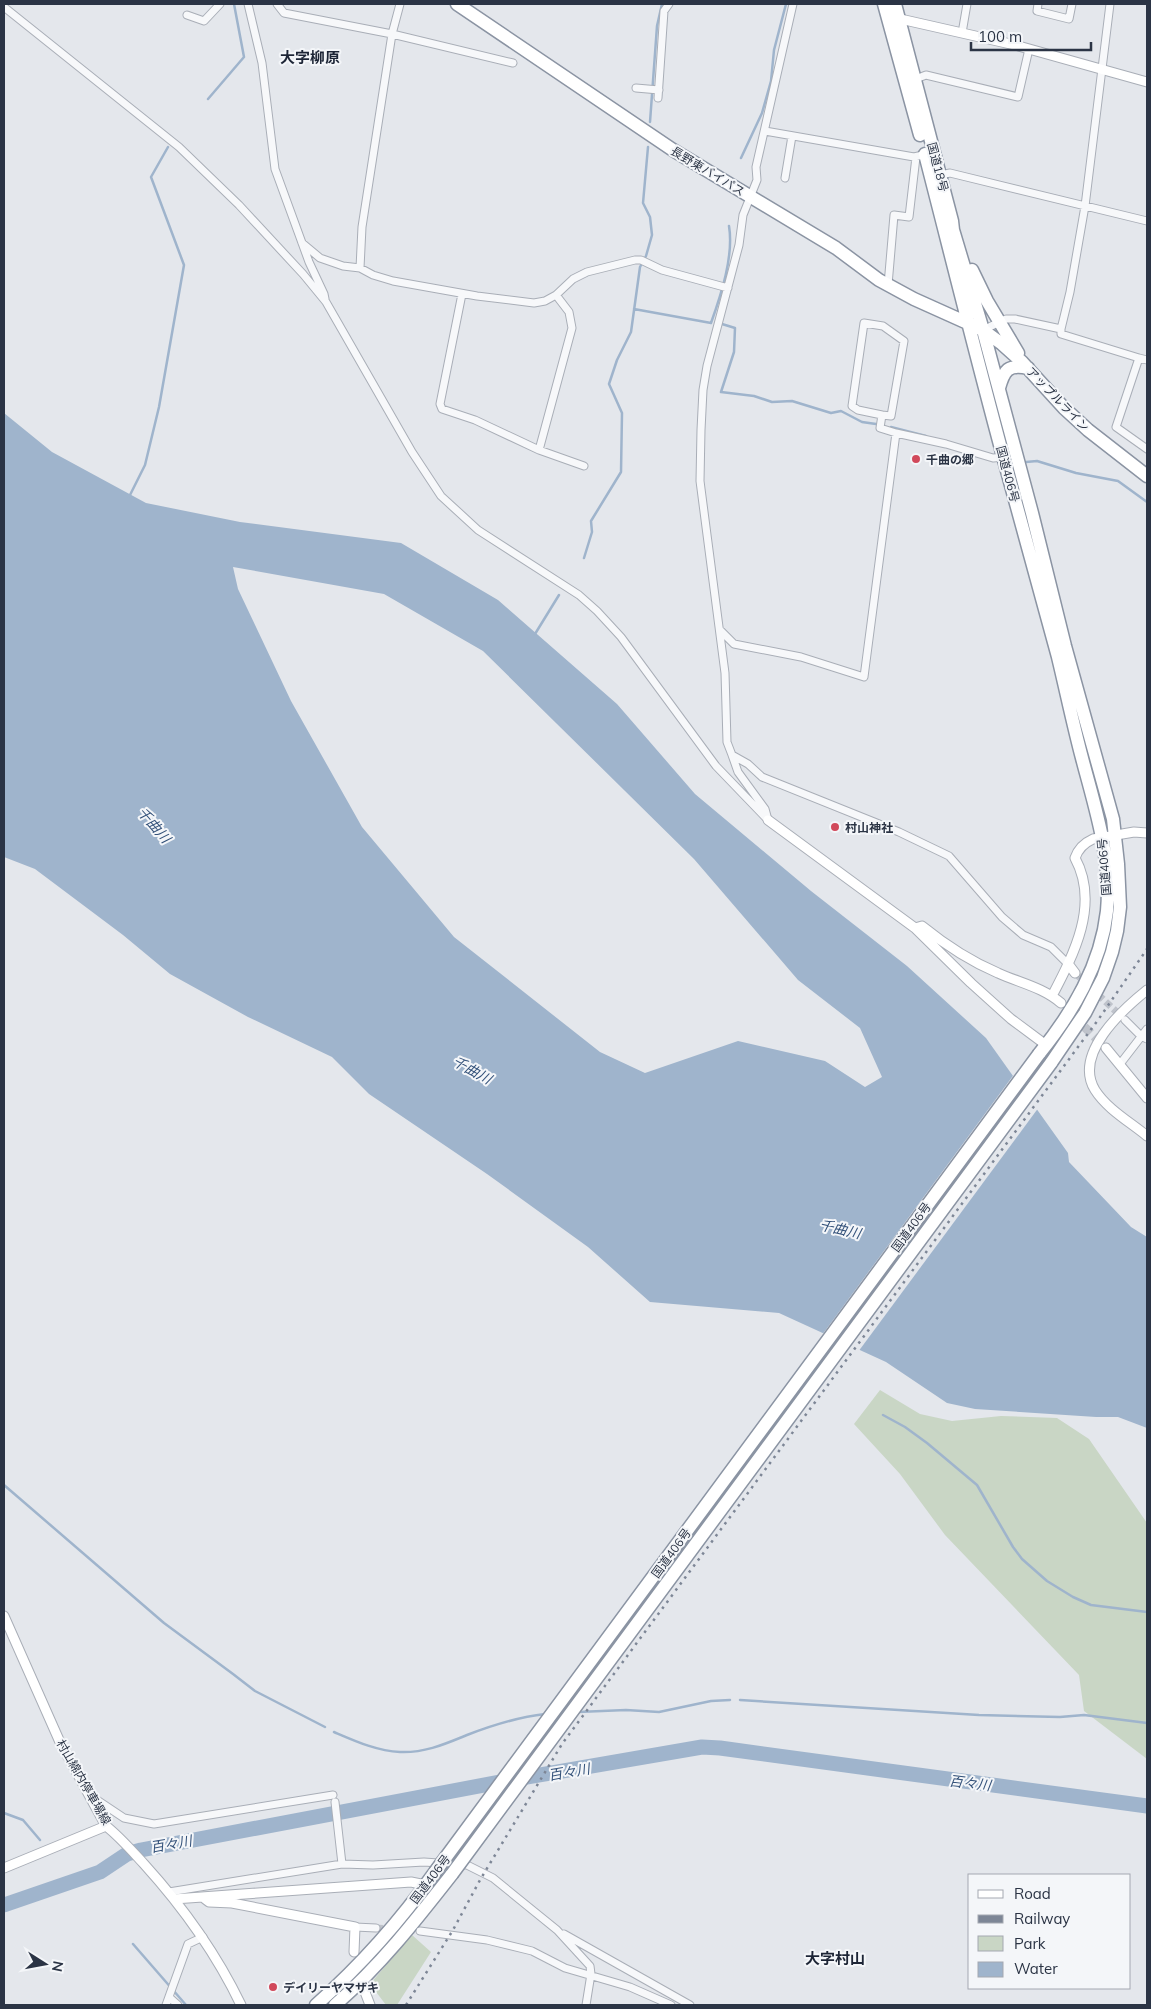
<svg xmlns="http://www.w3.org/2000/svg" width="1151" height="2009" font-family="Mulish,'Noto Sans JP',sans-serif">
<rect width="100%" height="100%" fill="#e4e7ec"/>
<path fill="#c9d6c5" d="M 880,1390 L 920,1414 L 952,1421 L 1001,1416 L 1057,1418 L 1089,1439 L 1147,1523 L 1147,1759 L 1084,1711 L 1079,1675 L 945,1535 L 900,1474 L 854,1424 Z
M 412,1935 L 431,1952 L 397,2005 L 386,2005 L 370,1984 Z"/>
<path fill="#9fb4cc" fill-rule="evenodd" d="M 4,413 L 52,452 L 146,503 L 240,522 L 401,543 L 498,600 L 617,704 L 695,794 L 811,891 L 907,966 L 986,1038 L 1068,1153 L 1069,1162 L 1131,1227 L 1147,1237 L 1147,1428 L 1118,1417 L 1096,1417 L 975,1409 L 947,1403 L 886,1362 L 779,1313 L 650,1302 L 588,1247 L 487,1174 L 369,1094 L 332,1057 L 248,1017 L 170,974 L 123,935 L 35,869 L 4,857 ZM 233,567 L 384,594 L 483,651 L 694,859 L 798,980 L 860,1028 L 882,1077 L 865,1087 L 825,1061 L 738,1041 L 645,1073 L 600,1052 L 454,937 L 362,827 L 291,701 L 238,589 Z"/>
<path fill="#e4e7ec" d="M 1015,1073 L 1039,1107 L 858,1352 L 822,1335 Z"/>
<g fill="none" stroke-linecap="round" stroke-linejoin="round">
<path stroke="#9fb4cc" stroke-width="2.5" d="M 208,99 L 244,57 L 234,4
M 650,122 L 657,26 L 662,4
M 741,158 L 762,113 L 771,81 L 774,50 L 786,4
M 634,309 L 711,323 C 721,295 734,256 729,226
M 722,324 L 735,328 L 734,352 L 721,392 L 754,396 L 772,402 L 792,401 L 831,413 L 841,411 L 862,422 L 876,424
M 891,427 L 926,436
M 1026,462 L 1037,461 L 1076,473 L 1118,481 L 1147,502
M 129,497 L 145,465 L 159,407 L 184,265 L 151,177 L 168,147
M 584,558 L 592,532 L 591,521 L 621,472 L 622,413 L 609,384 L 617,360 L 631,332 L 640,267 L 646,256 L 652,235 L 650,217 L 643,203 L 648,147
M 535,634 L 559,595
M 883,1415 L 905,1427 L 927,1443 L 977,1485 L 1013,1547 L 1022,1559 L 1047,1581 L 1073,1597 L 1091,1605 L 1147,1612
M 4,1485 L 164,1623 L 233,1674 L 255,1691 L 325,1727
M 740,1700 L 979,1715 L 1060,1717 L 1084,1715 L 1147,1723
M 578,1712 L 626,1710 L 659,1712 L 711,1701 L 730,1700
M 334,1732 C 355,1741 377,1751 400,1752 C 425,1753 445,1744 467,1735 C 493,1725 518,1717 545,1714
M 4,1813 L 23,1820 L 40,1840
M 133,1944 L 186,2005"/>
<path stroke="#9fb4cc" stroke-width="15" d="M 4,1905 L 100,1872 L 127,1854 L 141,1850 L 516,1779 L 702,1747 L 720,1748 L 1147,1806"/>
<path stroke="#bfc3cb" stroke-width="7" stroke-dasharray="7 3.5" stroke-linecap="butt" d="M 1075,973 L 1122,1017
M 376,1928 L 420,1931"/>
<path stroke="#bfc3cb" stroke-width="9" stroke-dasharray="9 4.5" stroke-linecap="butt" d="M 1065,1008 L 1106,1048"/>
<defs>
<path id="street" d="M 248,4 L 262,63 L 275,169 L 309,262 L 324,294 L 325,299
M 277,4 L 284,13 L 392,34 L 362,227 L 360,268
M 400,4 L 392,34 L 513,63
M 1038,4 L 1037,11 L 1069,19 L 1072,4
M 4,7 L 179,147 L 239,205 L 303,274 L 326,302 L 412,452 L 441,496 L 478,530 L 579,595 L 597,611 L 621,637 L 716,766 L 768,820
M 187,15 L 204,21 L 220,4
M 962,33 L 967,4
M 913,80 L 926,75 L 1018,97 L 1029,49
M 636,88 L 659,90
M 658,98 L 664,11 L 669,4
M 765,131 L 914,157 L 927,154
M 940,175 L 950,173 L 1147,221
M 785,178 L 792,136
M 302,243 L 320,258 L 343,266 L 360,268 L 373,275 L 393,281 L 477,296 L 534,303 L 545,301 L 556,295 L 573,279 L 587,272 L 635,260 L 641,260 L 662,270 L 728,288
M 888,285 L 894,215 L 909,217 L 916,157
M 462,294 L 440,404 L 442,409 L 475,420 L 539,450 L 584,466
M 1061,329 L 1061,334 L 1139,358
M 983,330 L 1006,319 L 1015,319 L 1061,329 L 1070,292 L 1085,206 L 1110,4
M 1147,360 L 1139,358 L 1116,427 L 1147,449
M 882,415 L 891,416 L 904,341 L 883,326 L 864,323 L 852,406 L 858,410 L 882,415 L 880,428 L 896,433
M 539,450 L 572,328 L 569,312 L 556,295
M 720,630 L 734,644 L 801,657 L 864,677 L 896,433 L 946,444 L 993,458 L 1006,457
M 732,755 L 727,742 L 725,673 L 700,481 L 701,430 L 703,390 L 707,366 L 739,245 L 743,215 L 757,180 L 756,167 L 793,4
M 768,820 L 765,809 L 738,772 L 732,755 L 748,764 L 762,777 L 899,832 L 949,856 L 1002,917 L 1023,935 L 1051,947 L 1069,965
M 1125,1020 L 1141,1036 L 1147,1039
M 1120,1064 L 1147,1029
M 91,1796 L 124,1818 L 154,1824 L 333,1795
M 335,1802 L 342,1864
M 169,1892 L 342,1864 L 373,1865 L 424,1862 L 467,1865 L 493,1878 L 557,1930 L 590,1966 L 591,1974 L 586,2005
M 355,1927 L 376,1928
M 420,1931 L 487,1940 L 532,1951 L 565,1968 L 630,1987 L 671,2005
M 564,1934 L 690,2005
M 169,1997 L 178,2005
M 166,2005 L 188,1944 L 203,1937"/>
<path id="secondary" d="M 896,18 L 1015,45 L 1147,82
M 768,820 L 915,928 L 971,983 L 1011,1019 L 1046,1045
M 915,928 L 922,926 C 943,943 972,962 998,973 C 1020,983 1042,987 1061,1003
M 1069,965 L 1075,973
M 1147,990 C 1122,1010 1073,1054 1095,1090 C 1107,1109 1130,1122 1147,1136
M 1052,996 C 1074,954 1100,904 1075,858 C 1078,849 1084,843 1093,839 L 1134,832 L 1147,833
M 1106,1048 L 1147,1098
M 4,1616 L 59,1740 L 106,1826 C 120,1837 132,1851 144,1864 C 183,1907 216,1953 241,2005
M 4,1868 L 106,1826
M 174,1899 L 411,1882 L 426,1885
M 205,1899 L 209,1902 L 232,1903 L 355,1927 L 354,1952
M 365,1992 L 370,2005"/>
<path id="highway" d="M 457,4 L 673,150 L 836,248 L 879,280 L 914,299 L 983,330 L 1002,344 L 1022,362 L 1064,408 L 1088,430 L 1147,476
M 884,4 L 920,135
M 895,4 L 952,221 L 953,230 L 983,330 L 1032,513 L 1065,646 L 1113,819 L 1118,864 L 1120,907 L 1117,931 L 1112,952 L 1103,978 L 1085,1013 L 1051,1063
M 925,154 C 951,255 976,356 1003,456 C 1021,523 1040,590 1058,657 C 1066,690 1073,724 1082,758 C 1095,808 1112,858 1107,911 C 1101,965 1073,1012 1039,1054
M 972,270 L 987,301 L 1018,353
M 999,388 C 1004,370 1008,364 1028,368
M 316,2005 C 360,1966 401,1920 435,1872
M 335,2005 C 380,1966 416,1920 452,1874"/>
</defs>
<use href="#street" stroke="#a9aeb7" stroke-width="9"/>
<use href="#secondary" stroke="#a9aeb7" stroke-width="11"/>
<use href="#highway" stroke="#8b94a3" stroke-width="15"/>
<use href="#street" stroke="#f7f8fa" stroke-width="7"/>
<use href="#secondary" stroke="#fff" stroke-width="9"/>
<use href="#highway" stroke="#fff" stroke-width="12"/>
<path stroke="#7d8696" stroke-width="2.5" stroke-dasharray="2.5 5" stroke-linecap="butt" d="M 406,2005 L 453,1930 L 480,1880 L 562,1744 L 1098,1020 L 1147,949"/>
<defs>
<path id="highway-bridge" d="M 435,1872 L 1039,1054
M 452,1874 L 1051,1063"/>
</defs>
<use href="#highway-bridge" stroke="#8b94a3" stroke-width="15" stroke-linecap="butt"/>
<use href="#highway-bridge" stroke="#fff" stroke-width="12"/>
</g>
<g fill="#d1495b" stroke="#f4f6f9" stroke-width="2">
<circle cx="916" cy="459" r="5"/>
<circle cx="835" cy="827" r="5"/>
<circle cx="273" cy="1987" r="5"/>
</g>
<g text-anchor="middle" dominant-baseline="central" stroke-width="4" stroke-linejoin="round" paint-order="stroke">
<g font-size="12" fill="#2b3445" stroke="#f4f6f9">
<text transform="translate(938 167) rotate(75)">国道18号</text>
<text transform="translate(708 171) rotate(31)">長野東バイパス</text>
<text transform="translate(1058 399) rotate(46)">アップルライン</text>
<text transform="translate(1008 474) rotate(75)">国道406号</text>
<text transform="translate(1104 867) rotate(-95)">国道406号</text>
<text transform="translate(911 1227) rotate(-54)">国道406号</text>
<text transform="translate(671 1553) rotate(-54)">国道406号</text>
<text transform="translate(84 1782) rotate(60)">村山綿内停車場線</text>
<text transform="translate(430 1879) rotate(-53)">国道406号</text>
</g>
<g font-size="12" font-weight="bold" fill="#2b3445" stroke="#f4f6f9" text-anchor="start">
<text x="926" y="459">千曲の郷</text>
<text x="845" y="827">村山神社</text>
<text x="283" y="1987">デイリーヤマザキ</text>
</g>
<g font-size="14" font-style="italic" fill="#34527a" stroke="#f4f6f9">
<text transform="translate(154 825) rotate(49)">千曲川</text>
<text transform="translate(472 1070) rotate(29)">千曲川</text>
<text transform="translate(840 1229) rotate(13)">千曲川</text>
<text transform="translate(569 1772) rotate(-10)">百々川</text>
<text transform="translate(970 1783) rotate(7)">百々川</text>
<text transform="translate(171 1844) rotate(-10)">百々川</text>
</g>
<g font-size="15" font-weight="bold" fill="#1d2536" stroke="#f4f6f9">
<text x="310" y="57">大字柳原</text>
<text x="835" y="1958">大字村山</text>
</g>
</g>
<rect width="1151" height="2009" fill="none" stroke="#2b3445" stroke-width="10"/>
<rect x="968" y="1874" width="162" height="115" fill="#f4f6f9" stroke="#a4a8b1"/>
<rect x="978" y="1890" width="25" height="8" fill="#ffffff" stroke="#a4a8b1"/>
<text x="1014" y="1899" font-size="15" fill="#2b3445">Road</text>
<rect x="978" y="1915" width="25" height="8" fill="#7d8696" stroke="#a4a8b1"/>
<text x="1014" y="1924" font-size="15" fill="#2b3445">Railway</text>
<rect x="978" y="1936" width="25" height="15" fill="#c9d6c5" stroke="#a4a8b1"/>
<text x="1014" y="1949" font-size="15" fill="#2b3445">Park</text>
<rect x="978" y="1962" width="25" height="15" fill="#9fb4cc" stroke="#a4a8b1"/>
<text x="1014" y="1974" font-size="15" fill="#2b3445">Water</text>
<g transform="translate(45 1964) rotate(101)" stroke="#f4f6f9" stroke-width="4" paint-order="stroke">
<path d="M0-4L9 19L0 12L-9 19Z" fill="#2b3445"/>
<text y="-8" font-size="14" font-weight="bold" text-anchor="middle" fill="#2b3445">N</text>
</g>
<path d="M971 42v8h120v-8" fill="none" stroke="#2b3445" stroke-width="2.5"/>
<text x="978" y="42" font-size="15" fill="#2b3445" stroke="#f4f6f9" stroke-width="4" paint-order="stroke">100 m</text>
</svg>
